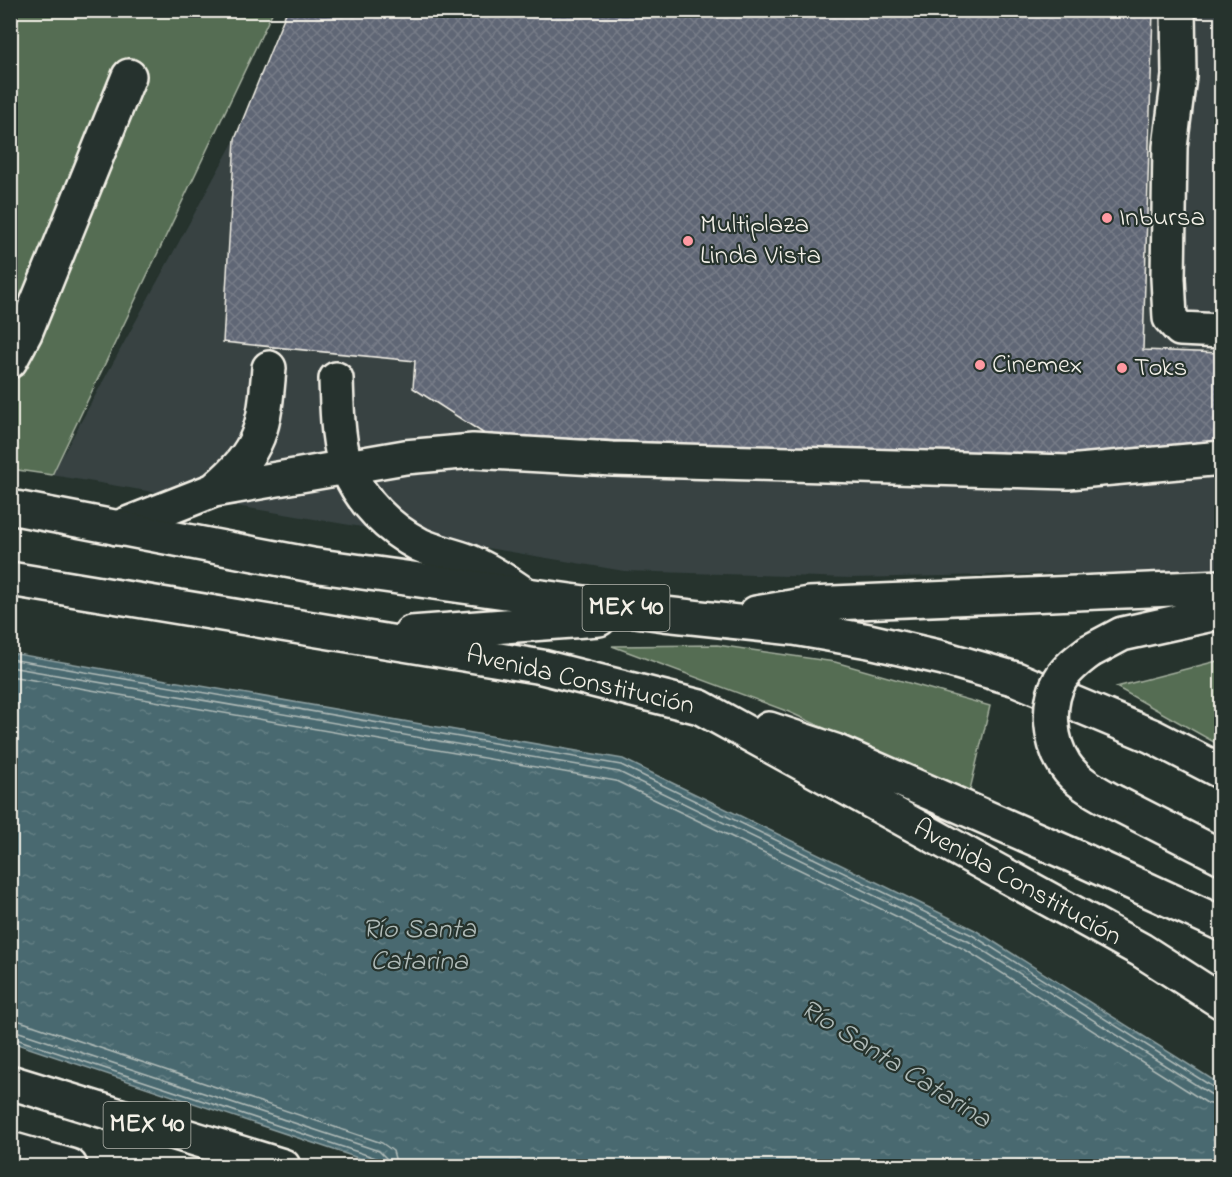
<svg xmlns="http://www.w3.org/2000/svg" width="1232" height="1177" font-family="'Indie Flower',sans-serif">
<defs>
<pattern id="water-ripples" width="26" height="14" patternUnits="userSpaceOnUse" patternTransform="scale(1.5)"><rect width="26" height="14" fill="#496970"/><path d="M2 4q2-2 4 0t4 0M15 11q2-2 4 0t4 0" fill="none" stroke="#647f84"/></pattern>
<pattern id="building-cross-hatch" width="8" height="8" patternUnits="userSpaceOnUse" patternTransform="scale(1.5)"><rect width="8" height="8" fill="#5f6674"/><path d="M0 0l8 8M0 8l8-8" fill="none" stroke="#777c88"/></pattern>
</defs>
<rect width="100%" height="100%" fill="#26332d"/>
<filter id="ink" filterUnits="userSpaceOnUse"><feTurbulence type="fractalNoise" baseFrequency=".0167" numOctaves="2"/><feDisplacementMap in="SourceGraphic" scale="12" xChannelSelector="R" yChannelSelector="G"/><feConvolveMatrix kernelMatrix="1 2 1 2 8 2 1 2 1" color-interpolation-filters="sRGB"/></filter>
<g filter="url(#ink)">
<path fill="#374242" d="M 287,11 L 1221,11 L 1221,570 L 851,578 L 624,571 L 52,475 L 235,139 Z"/>
<path fill="#556d53" stroke="#a4af9e" stroke-width="1.5" d="M 11,11 L 273,11 L 52,475 L 11,469 Z
M 717,645 L 835,662 L 990,706 L 969,794 L 789,712 L 612,646 Z
M 1221,660 L 1221,746 L 1116,687 Z"/>
<path fill="url(#water-ripples)" stroke="#8d9fa0" stroke-width="1.5" d="M 11,653 L 623,759 L 975,930 L 1221,1085 L 1221,1166 L 382,1166 L 11,1042 Z"/>
<g fill="none" stroke-linecap="round" stroke-linejoin="round">
<path stroke="#b0bbb8" stroke-width="1.5" d="M 10,659 L 621,765 L 972,935 L 1216,1089 L 1222,1090
M 10,667 L 619,772 L 968,941 L 1212,1095 L 1222,1098
M 10,676 L 616,781 L 964,949 L 1207,1103 L 1222,1107
M 10,1020 L 20,1021 L 382,1143 L 393,1151 L 397,1166
M 10,1029 L 379,1151 L 386,1158 L 388,1166
M 10,1037 L 376,1158 L 380,1161 L 381,1166"/>
</g>
<path fill="url(#building-cross-hatch)" stroke="#f4f1e8" stroke-width="1.5" d="M 287,10 L 1153,10 L 1143,350 L 1222,353 L 1222,447 L 1076,461 L 486,435 L 413,388 L 415,361 L 223,342 L 235,139 Z"/>
<g fill="none" stroke-linecap="round" stroke-linejoin="round">
<defs>
<path id="minor" d="M 1178,10 L 1179,76 L 1170,147 L 1168,278 L 1170,318 L 1180,329 L 1222,331
M 10,361 L 25,333 L 129,76
M 336,379 C 337,405 337,446 348,470 C 362,502 389,529 420,545 C 435,552 453,555 468,561 C 489,570 506,581 524,594
M 214,490 C 262,449 264,429 269,368
M 117,528 L 214,490 L 405,457 L 473,451 L 613,459 L 1068,472 L 1222,458"/>
<path id="highway" d="M 10,507 L 312,565 L 664,614 L 794,628 L 869,641 L 943,658 L 1016,679 L 1152,736 L 1222,772
M 10,579 L 542,667 L 700,707 L 1141,950 L 1222,1002
M 756,613 L 809,604 L 1222,587
M 411,633 L 599,619
M 1090,651 L 1122,634 L 1222,612
M 769,729 L 835,751 L 1074,856 L 1222,924
M 1116,803 L 1222,857
M 10,1082 L 283,1166
M 10,1149 L 70,1166"/>
</defs>
<use href="#minor" stroke="#f4f1e8" stroke-width="38"/>
<use href="#highway" stroke="#f4f1e8" stroke-width="38"/>
<use href="#minor" stroke="#26332d" stroke-width="33"/>
<use href="#highway" stroke="#26332d" stroke-width="33"/>
<defs>
<path id="highway-bridge" d="M 1090,651 C 1079,659 1067,668 1060,680 C 1046,705 1050,742 1065,765 C 1077,783 1098,793 1116,803"/>
</defs>
<use href="#highway-bridge" stroke="#f4f1e8" stroke-width="38" stroke-linecap="butt"/>
<use href="#highway-bridge" stroke="#26332d" stroke-width="33"/>
</g>
</g>
<g fill="#ff9aa2" stroke="#26332d" stroke-width="2">
<circle cx="1107" cy="218" r="6"/>
<circle cx="688" cy="241" r="6"/>
<circle cx="980" cy="365" r="6"/>
<circle cx="1122" cy="368" r="6"/>
</g>
<g text-anchor="middle" dominant-baseline="central" stroke-width="4.5" stroke-linejoin="round" paint-order="stroke">
<g fill="#26332d" stroke="#b6b8b0" stroke-width="1.5">
<rect x="582.5" y="585" width="87" height="46" rx="4.5"/>
<rect x="103.5" y="1102" width="87" height="46" rx="4.5"/>
</g>
<g font-size="26" font-weight="bold" fill="#f4f1e8">
<text x="626" y="608">MEX 40</text>
<text x="147" y="1125">MEX 40</text>
</g>
<g font-size="27" fill="#f4f1e8" stroke="#26332d" text-anchor="start">
<text x="1119" y="218">Inbursa</text>
<text x="700" y="225">Multiplaza<tspan x="700" dy="31">Linda Vista</tspan></text>
<text x="992" y="365">Cinemex</text>
<text x="1134" y="368">Toks</text>
</g>
<g font-size="27" fill="#f4f1e8" stroke="#26332d">
<text transform="translate(580 681) rotate(13)">Avenida Constitución</text>
<text transform="translate(1017 883) rotate(29)">Avenida Constitución</text>
</g>
<g font-size="28" font-style="italic" fill="#b0bbb8" stroke="#26332d">
<text x="419" y="930">Río Santa<tspan x="419" dy="32">Catarina</tspan></text>
<text transform="translate(895 1065) rotate(32)">Río Santa Catarina</text>
</g>
</g>
<rect width="1232" height="1177" fill="none" stroke="#26332d" stroke-width="36"/>
<rect x="18" y="18" width="1196" height="1141" fill="none" stroke="#f4f1e8" stroke-width="2" filter="url(#ink)"/>
</svg>
